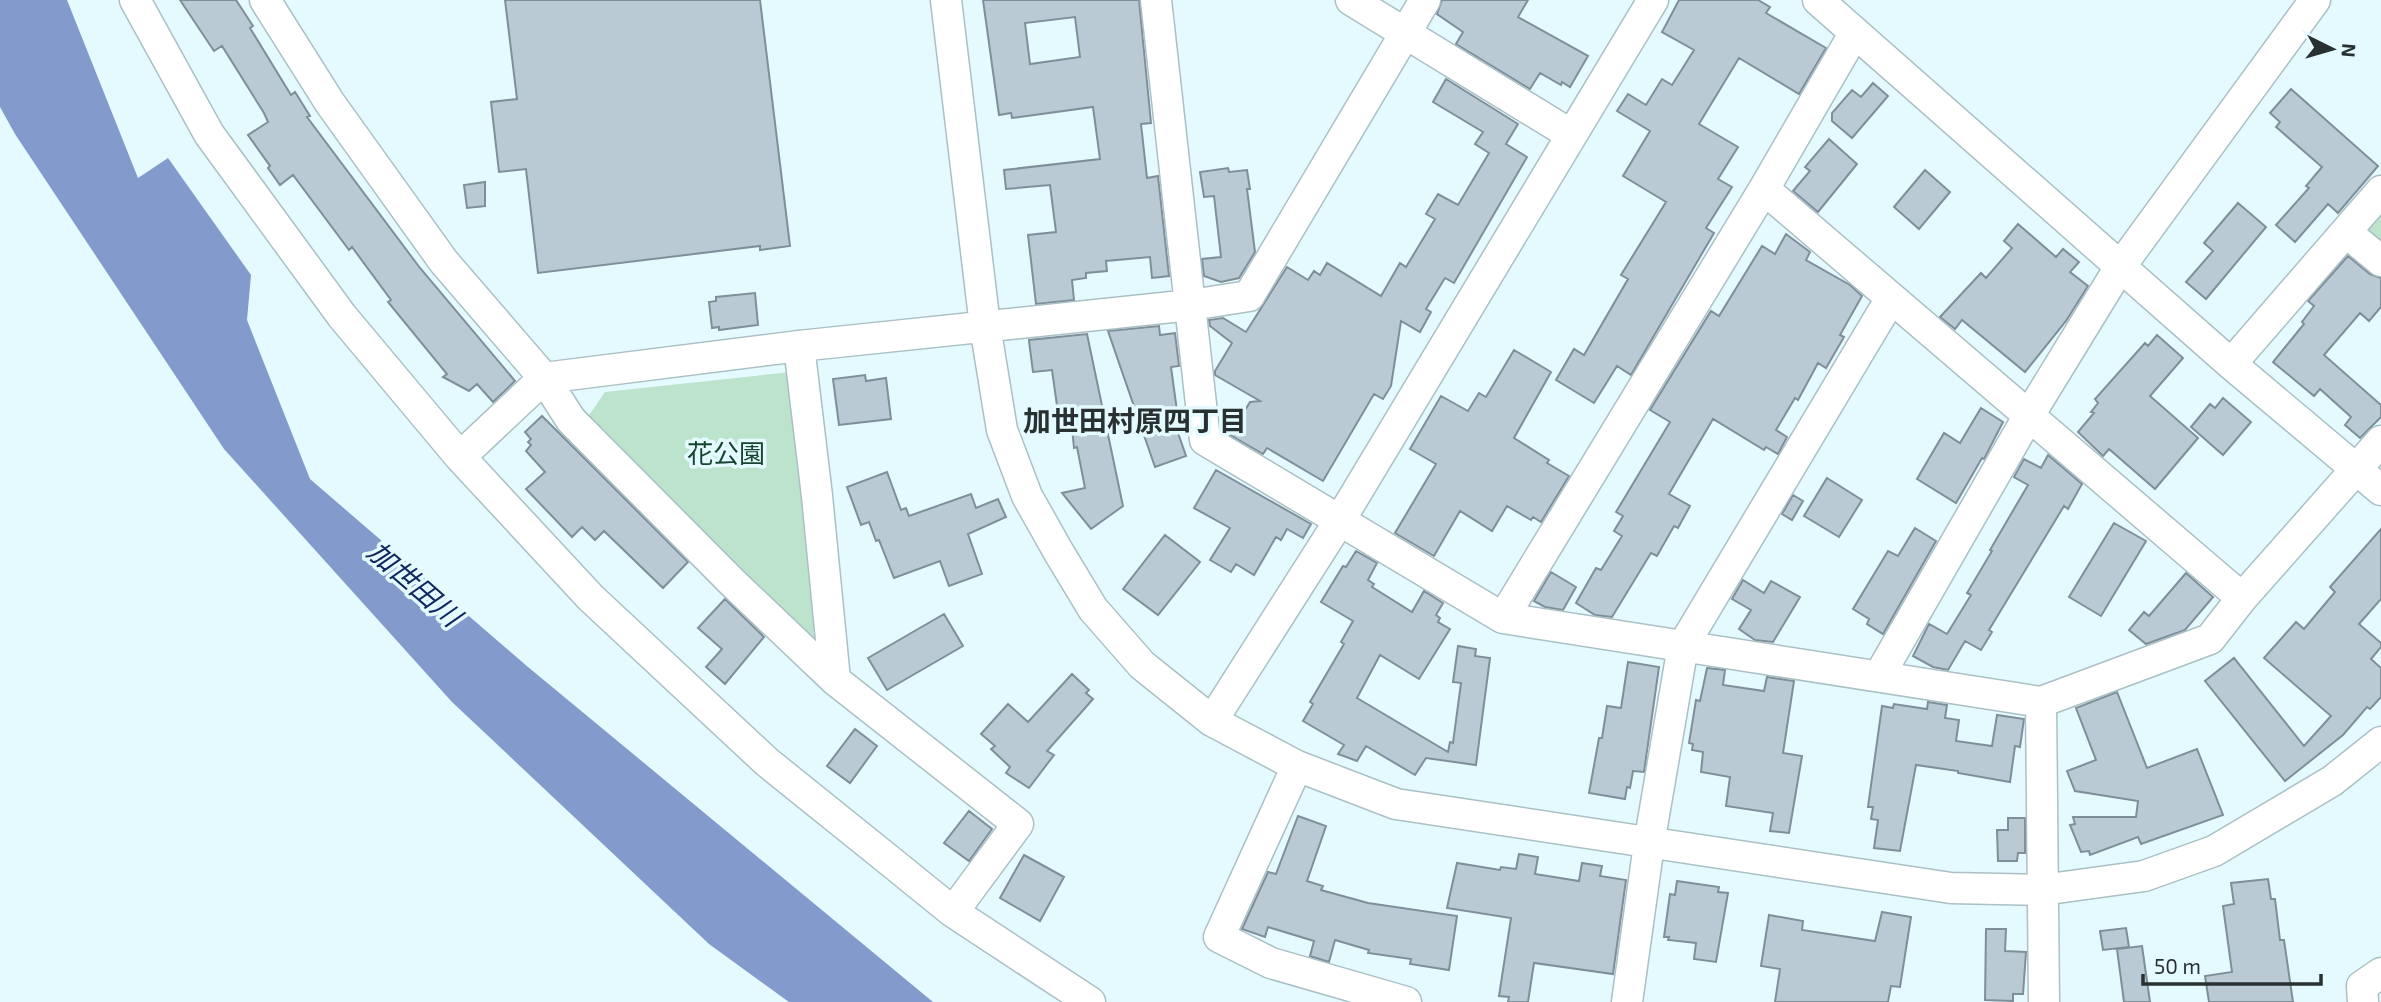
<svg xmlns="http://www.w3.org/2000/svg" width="2381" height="1002" font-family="'Exo 2','Noto Sans JP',sans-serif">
<rect width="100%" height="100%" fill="#e4faff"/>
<path fill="#bce4cd" d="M 2381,203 L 2381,246 L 2367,234 L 2366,221 Z
M 791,372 L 821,634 L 812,639 L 587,418 L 605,392 Z"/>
<path fill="#839bcc" d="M 0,0 L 67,0 L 138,178 L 168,158 L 251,275 L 247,320 L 310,479 L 528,667 L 933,1002 L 789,1002 L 709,944 L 452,702 L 224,449 L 15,134 L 0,107 Z"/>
<path fill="#b9cad5" stroke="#7f8f9a" stroke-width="2" fill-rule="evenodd" d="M 180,0 L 236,0 L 253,26 L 250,28 L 291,95 L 295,92 L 310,116 L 307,117 L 420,268 L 515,381 L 493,402 L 477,384 L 469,391 L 443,377 L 447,374 L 388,302 L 391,300 L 352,247 L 349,250 L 293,175 L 280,185 L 268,168 L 270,166 L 248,135 L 268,122 L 264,113 L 222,46 L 214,51 Z
M 505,0 L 760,0 L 790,246 L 760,250 L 760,246 L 538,273 L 526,169 L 499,172 L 491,102 L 517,99 Z
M 983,0 L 1139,0 L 1151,123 L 1141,124 L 1147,178 L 1158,176 L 1169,276 L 1152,278 L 1150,257 L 1106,261 L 1107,271 L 1086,273 L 1086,278 L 1072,280 L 1074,300 L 1036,304 L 1028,235 L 1056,232 L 1050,185 L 1006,189 L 1004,170 L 1100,159 L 1093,107 L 1012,118 L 1011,113 L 999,115 ZM 1075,17 L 1080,57 L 1030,64 L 1025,23 Z
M 1442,0 L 1528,0 L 1518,17 L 1588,56 L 1570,87 L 1562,82 L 1561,85 L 1540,73 L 1530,89 L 1456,44 L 1463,32 L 1437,14 Z
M 1679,0 L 1758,0 L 1770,7 L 1766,13 L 1826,48 L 1799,94 L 1739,58 L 1699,124 L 1738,147 L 1718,179 L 1732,187 L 1706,228 L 1714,233 L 1631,375 L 1617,366 L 1594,403 L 1556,380 L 1574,349 L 1584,355 L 1628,279 L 1621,275 L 1666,202 L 1623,176 L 1650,131 L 1617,111 L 1628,94 L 1646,105 L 1662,79 L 1672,85 L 1694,50 L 1662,32 Z
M 1446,79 L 1518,124 L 1506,144 L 1527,157 L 1454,283 L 1445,278 L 1426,309 L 1431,312 L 1420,332 L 1401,321 L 1391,386 L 1383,399 L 1374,394 L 1323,481 L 1267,448 L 1263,454 L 1230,435 L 1250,402 L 1260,401 L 1215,375 L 1215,371 L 1232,343 L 1210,326 L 1209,320 L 1223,318 L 1246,332 L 1287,267 L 1308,280 L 1314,271 L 1320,275 L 1327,263 L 1381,296 L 1400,263 L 1406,267 L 1435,219 L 1426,214 L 1438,194 L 1458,205 L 1489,153 L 1475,144 L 1483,132 L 1433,102 Z
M 1873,83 L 1888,96 L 1852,138 L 1832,121 L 1832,113 L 1852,90 L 1861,97 Z
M 2291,89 L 2378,166 L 2338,213 L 2328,204 L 2295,242 L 2276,225 L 2309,188 L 2306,186 L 2322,167 L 2276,127 L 2280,122 L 2270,113 Z
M 1829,139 L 1857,164 L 1818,212 L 1793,191 L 1810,171 L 1805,167 Z
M 1228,168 L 1229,172 L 1247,170 L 1250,189 L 1247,189 L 1255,252 L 1239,278 L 1221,282 L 1204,276 L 1202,259 L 1221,257 L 1214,196 L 1204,197 L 1200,172 Z
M 1925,170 L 1950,192 L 1919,229 L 1894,207 Z
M 485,182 L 485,206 L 467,208 L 464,185 Z
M 2238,203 L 2266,227 L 2206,299 L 2186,282 L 2213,251 L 2204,243 Z
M 2018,224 L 2056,257 L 2063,249 L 2079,262 L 2070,272 L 2088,286 L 2066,321 L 2025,372 L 1962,320 L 1955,329 L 1940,317 L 1981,273 L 1986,278 L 2012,248 L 2004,241 Z
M 1786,234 L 1810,252 L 1806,260 L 1850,285 L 1862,296 L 1840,335 L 1844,337 L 1826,368 L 1818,363 L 1798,400 L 1795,398 L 1776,430 L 1787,437 L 1778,454 L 1766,447 L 1764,450 L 1713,419 L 1669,494 L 1690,506 L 1678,528 L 1674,526 L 1657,556 L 1651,553 L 1612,617 L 1595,615 L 1576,603 L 1596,568 L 1601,570 L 1622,536 L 1614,531 L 1623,516 L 1616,512 L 1670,422 L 1650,410 L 1711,311 L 1719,316 L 1762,246 L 1775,254 Z
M 2348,256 L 2370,274 L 2381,278 L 2381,307 L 2369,321 L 2360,313 L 2324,355 L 2381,405 L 2381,417 L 2360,438 L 2345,425 L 2351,417 L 2320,389 L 2314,396 L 2273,362 L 2304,324 L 2302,322 L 2314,306 L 2308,301 Z
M 755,293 L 758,325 L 719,330 L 719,327 L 712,328 L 709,302 L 716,301 L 716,297 Z
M 1159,326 L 1160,335 L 1175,333 L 1179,366 L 1171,367 L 1177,411 L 1184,410 L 1186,429 L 1177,430 L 1186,456 L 1155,467 L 1108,331 Z
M 1087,334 L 1123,506 L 1091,529 L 1062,493 L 1085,488 L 1077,447 L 1074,448 L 1071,418 L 1059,420 L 1052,370 L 1033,372 L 1029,341 L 1029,340 Z
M 2157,335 L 2183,358 L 2150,396 L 2198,438 L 2155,489 L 2109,449 L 2103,456 L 2078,432 L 2094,413 L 2091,412 L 2098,403 L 2095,399 L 2145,343 L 2148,346 Z
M 1514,350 L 1551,372 L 1514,438 L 1549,460 L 1547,463 L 1569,476 L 1541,522 L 1533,517 L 1531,520 L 1507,506 L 1492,531 L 1460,511 L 1434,556 L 1395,533 L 1436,464 L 1410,449 L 1441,396 L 1468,411 L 1479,393 L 1486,397 Z
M 865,375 L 866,381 L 886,378 L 891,419 L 839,425 L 833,379 Z
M 2223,398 L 2251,422 L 2223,455 L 2191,427 L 2210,404 L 2215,408 Z
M 1981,408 L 2003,422 L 1984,459 L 1982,458 L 1956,503 L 1917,479 L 1944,433 L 1960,443 Z
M 542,416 L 688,562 L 663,588 L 604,531 L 595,540 L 582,527 L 572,537 L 526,489 L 545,472 L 526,451 L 531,445 L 528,442 L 531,439 L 525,432 Z
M 2048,455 L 2082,484 L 2068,509 L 2064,506 L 1989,630 L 1992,632 L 1981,650 L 1965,641 L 1948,670 L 1933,667 L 1913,656 L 1929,624 L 1947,634 L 1971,595 L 1967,593 L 1992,551 L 1990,550 L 2028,485 L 2014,477 L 2024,459 L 2041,468 Z
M 1216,470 L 1311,524 L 1303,538 L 1287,529 L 1281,540 L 1276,537 L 1254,575 L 1236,564 L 1231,572 L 1210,560 L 1230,528 L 1194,508 Z
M 887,472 L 901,510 L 906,508 L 909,516 L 971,494 L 976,508 L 998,499 L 1006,517 L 968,534 L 982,574 L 949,586 L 940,561 L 894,578 L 879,540 L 876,541 L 869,522 L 861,525 L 847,487 Z
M 1827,478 L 1862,500 L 1839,537 L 1804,516 Z
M 1793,495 L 1803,501 L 1792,520 L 1782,514 Z
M 2114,523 L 2146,541 L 2101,616 L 2069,597 Z
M 1915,528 L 1936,541 L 1883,634 L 1867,624 L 1869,619 L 1853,609 L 1888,551 L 1898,556 Z
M 2381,529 L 2381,599 L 2359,624 L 2381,643 L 2381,647 L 2371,659 L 2381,668 L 2381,697 L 2370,709 L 2367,707 L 2343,735 L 2285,781 L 2205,681 L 2234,658 L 2304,746 L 2331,716 L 2264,658 L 2296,622 L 2304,629 L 2335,592 L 2330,587 Z
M 1165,535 L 1200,562 L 1158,615 L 1123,589 Z
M 1356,551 L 1377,563 L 1368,580 L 1374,584 L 1372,587 L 1412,612 L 1424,591 L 1443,603 L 1436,615 L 1440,618 L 1438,622 L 1450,629 L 1419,679 L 1380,655 L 1357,698 L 1448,752 L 1450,742 L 1453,743 L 1461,683 L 1453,682 L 1458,646 L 1476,649 L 1475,656 L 1490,658 L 1476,765 L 1426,758 L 1415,775 L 1366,746 L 1357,761 L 1338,754 L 1344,745 L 1303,721 L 1313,704 L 1310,702 L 1344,644 L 1341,642 L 1353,621 L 1321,602 L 1343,566 L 1346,567 Z
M 1551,572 L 1576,587 L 1563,610 L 1545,607 L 1534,601 Z
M 2186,573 L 2213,597 L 2185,630 L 2146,644 L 2129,630 L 2144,612 L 2149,616 Z
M 1743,580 L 1764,593 L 1771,581 L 1800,597 L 1773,642 L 1755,640 L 1739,629 L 1751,610 L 1732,599 Z
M 725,599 L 764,637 L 725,684 L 706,667 L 722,649 L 698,628 Z
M 944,614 L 963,646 L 887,690 L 868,658 Z
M 1628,662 L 1659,667 L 1644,772 L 1633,771 L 1630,788 L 1627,787 L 1625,799 L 1589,793 L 1599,738 L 1602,738 L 1607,706 L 1621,708 Z
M 1707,668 L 1725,670 L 1723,685 L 1764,691 L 1767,677 L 1794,681 L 1783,753 L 1802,756 L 1789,833 L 1770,831 L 1773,813 L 1726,806 L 1730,777 L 1701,772 L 1703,752 L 1692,750 L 1693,744 L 1689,743 L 1696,700 L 1700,701 Z
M 1072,674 L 1089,690 L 1086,693 L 1093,699 L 1047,751 L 1054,755 L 1029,788 L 1006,773 L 1010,767 L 991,749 L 995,746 L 981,734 L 1008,704 L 1028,722 Z
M 2117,692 L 2147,768 L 2197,749 L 2223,815 L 2141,844 L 2138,837 L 2090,855 L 2089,851 L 2081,852 L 2070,825 L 2075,824 L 2073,817 L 2136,817 L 2138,801 L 2075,791 L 2067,771 L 2096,760 L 2076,708 Z
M 1928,702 L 1947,705 L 1945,718 L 1959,720 L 1956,741 L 1992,746 L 1997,715 L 2024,719 L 2020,747 L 2015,746 L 2010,782 L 1958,773 L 1958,771 L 1916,765 L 1900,851 L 1874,848 L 1878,820 L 1871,819 L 1873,807 L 1868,807 L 1882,706 L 1893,708 L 1894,704 L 1927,709 Z
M 855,729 L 877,746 L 850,783 L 827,766 Z
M 969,811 L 992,829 L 969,861 L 944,843 Z
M 1298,816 L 1326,826 L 1307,881 L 1323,886 L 1321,890 L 1368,903 L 1457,916 L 1449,970 L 1410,964 L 1411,959 L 1368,953 L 1369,950 L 1335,940 L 1329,962 L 1310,956 L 1314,941 L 1268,927 L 1265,937 L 1242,929 L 1268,872 L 1276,874 Z
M 2008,818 L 2025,818 L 2025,853 L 2018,853 L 2017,861 L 1998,861 L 1997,830 L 2008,830 Z
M 1519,854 L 1538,857 L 1535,874 L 1579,881 L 1582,863 L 1602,866 L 1600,876 L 1626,880 L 1613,974 L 1534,963 L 1528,1002 L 1508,1002 L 1509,997 L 1499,996 L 1511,918 L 1447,908 L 1457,863 L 1500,870 L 1501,867 L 1516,869 Z
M 1024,855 L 1064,877 L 1040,921 L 1000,898 Z
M 2268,879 L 2271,899 L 2275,899 L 2280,940 L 2284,940 L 2293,1002 L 2209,1002 L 2205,976 L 2232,972 L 2223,906 L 2234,904 L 2231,883 Z
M 1677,881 L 1719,887 L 1718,892 L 1728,893 L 1716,962 L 1694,959 L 1696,943 L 1668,940 L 1669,937 L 1664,937 L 1670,894 L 1675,895 Z
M 1882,912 L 1911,917 L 1900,987 L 1891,986 L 1888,1002 L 1775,1002 L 1780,969 L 1761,966 L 1769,915 L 1803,921 L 1802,930 L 1875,941 Z
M 2126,928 L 2129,947 L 2103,950 L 2100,931 Z
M 1986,929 L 2006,929 L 2005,951 L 2026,952 L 2023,994 L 2013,994 L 2013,1001 L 1985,1000 Z
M 2142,946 L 2150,1002 L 2124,1002 L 2117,949 Z"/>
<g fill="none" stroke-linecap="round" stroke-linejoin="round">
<defs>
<path id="minor" d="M 135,0 L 209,134 L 342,316 L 460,457 L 591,598 L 767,762 L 890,861 L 953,912 L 1090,1002
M 265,0 L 330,103 L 444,262 L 544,378 L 571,420 L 732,582 L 835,680 L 1018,824 L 953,912
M 946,0 L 985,326 L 1002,430 L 1027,496 L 1058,551 L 1093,609 L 1142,665 L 1212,721 L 1297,766 L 1396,804 L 1951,888 L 2042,890 L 2144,876 L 2214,851 L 2332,781 L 2381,742
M 1156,0 L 1205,440 L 1503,618 L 2041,702 L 2210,639 L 2242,598 L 2381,441
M 1351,0 L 1570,134
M 1818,0 L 2231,364 L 2381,490
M 1764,189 L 2242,598
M 2346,232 L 2381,261
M 799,346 L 817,496 L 835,680
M 2231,364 L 2381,191
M 460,457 L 544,378 L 799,346 L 1191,305 L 1249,296 L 1425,0
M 1503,618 L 1764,189 L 1854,34
M 1879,676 L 2028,417 L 2120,267 L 2315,0
M 2041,702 L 2044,1002
M 1212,721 L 1340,520 L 1653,0
M 1297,766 L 1219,937 L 1271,963 L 1406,1002
M 1627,1002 L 1649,844 L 1683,646 L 1890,300
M 2363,1002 L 2362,986 L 2381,973"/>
</defs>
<use href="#minor" stroke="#aac0c4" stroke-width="33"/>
<use href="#minor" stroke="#fff" stroke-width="30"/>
</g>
<g text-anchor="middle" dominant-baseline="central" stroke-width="7" stroke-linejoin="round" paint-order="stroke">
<g font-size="26" fill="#16452f" stroke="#e4faff">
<text x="726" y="452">花公園</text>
</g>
<g font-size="28" font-weight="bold" fill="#283032" stroke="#e4faff">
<text x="1135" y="420">加世田村原四丁目</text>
</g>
<g font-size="28" font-style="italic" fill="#102862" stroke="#e4faff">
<text transform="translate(415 583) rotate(41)">加世田川</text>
</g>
</g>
<g transform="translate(2332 49) rotate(95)" stroke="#e4faff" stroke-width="5" paint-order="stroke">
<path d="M0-5L12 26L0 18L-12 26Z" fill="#283032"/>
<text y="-10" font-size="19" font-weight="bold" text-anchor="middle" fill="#283032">N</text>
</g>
<path d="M2143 974v10h178v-10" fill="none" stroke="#283032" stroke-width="3.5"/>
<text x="2154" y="974" font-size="21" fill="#283032" stroke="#e4faff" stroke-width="5" paint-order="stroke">50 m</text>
</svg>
